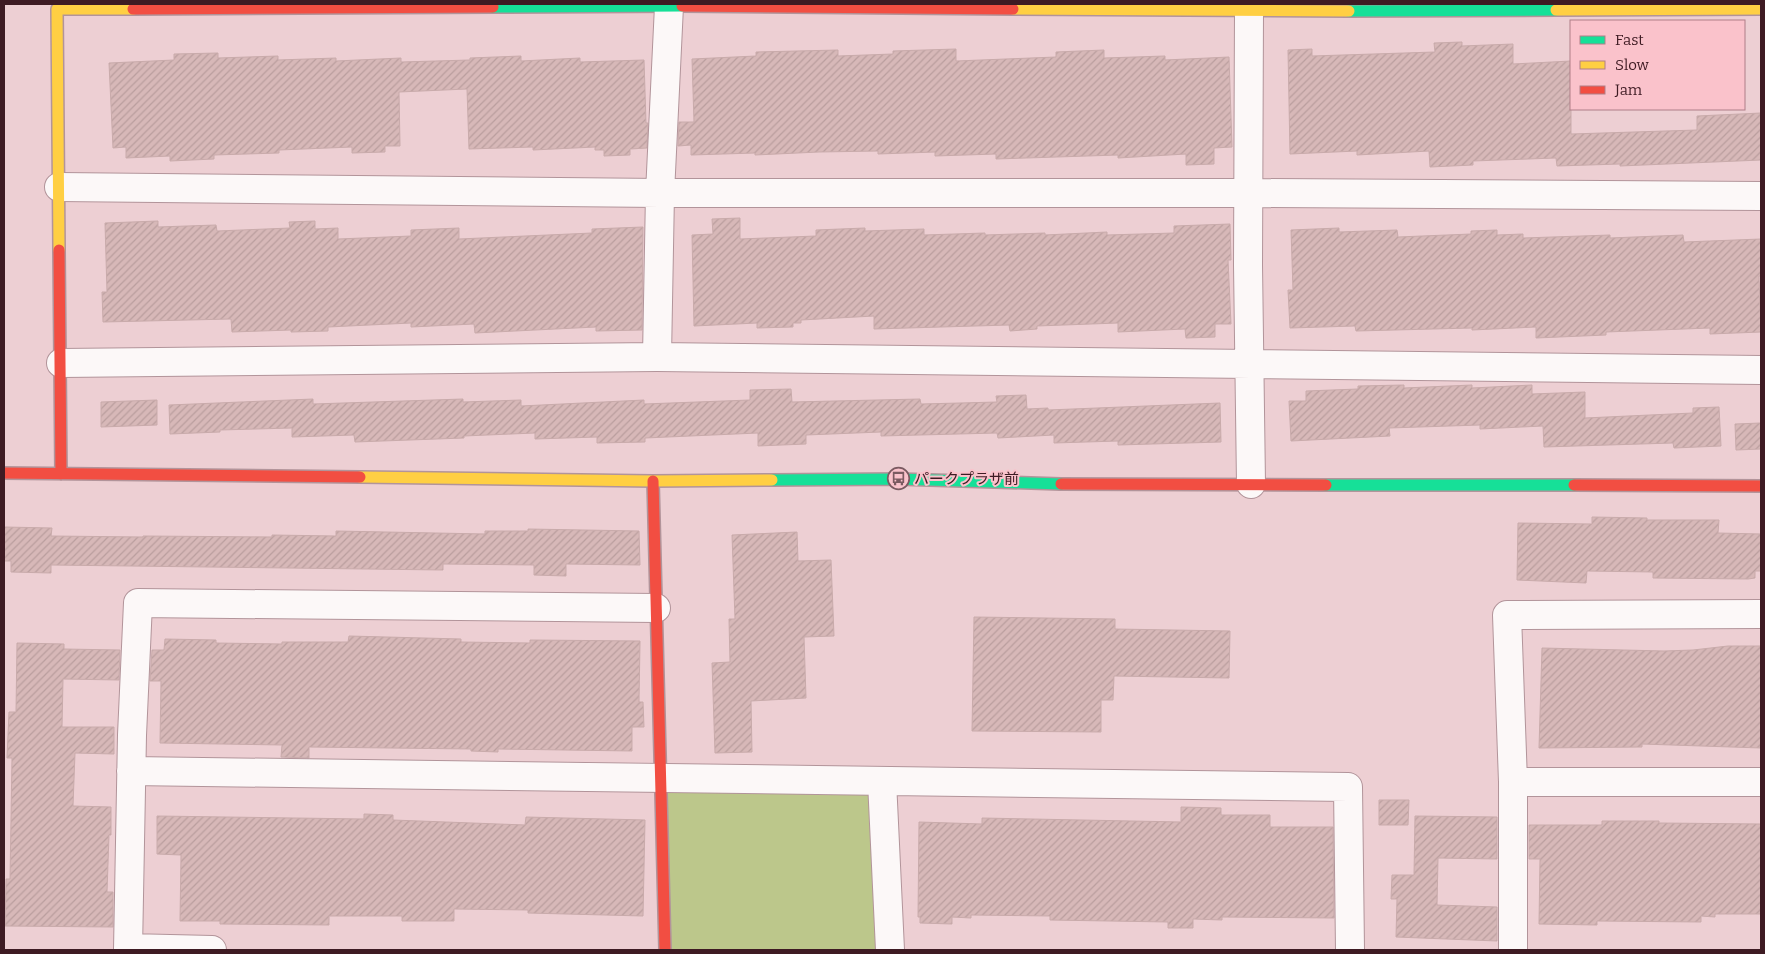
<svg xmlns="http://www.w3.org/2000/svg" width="1765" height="954" font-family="Bitter,'Noto Sans JP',serif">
<defs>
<pattern id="building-hatch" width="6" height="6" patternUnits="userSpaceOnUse" patternTransform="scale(1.25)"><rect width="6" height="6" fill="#d7b8b8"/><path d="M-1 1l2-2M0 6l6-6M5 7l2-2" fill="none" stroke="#ba9e9e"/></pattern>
</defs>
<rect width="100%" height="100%" fill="#edcfd3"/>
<path fill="#bcc78b" d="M 660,778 L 882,781 L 890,950 L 665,950 Z"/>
<path fill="url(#building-hatch)" stroke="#c9abab" d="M 1462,42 L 1462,46 L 1513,44 L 1513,64 L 1571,61 L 1571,134 L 1697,130 L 1697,116 L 1761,113 L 1761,160 L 1620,166 L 1620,164 L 1557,166 L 1556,158 L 1473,161 L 1473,165 L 1430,167 L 1429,151 L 1357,155 L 1357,151 L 1290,154 L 1288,50 L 1312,49 L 1312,56 L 1435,52 L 1434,43 Z
M 956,49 L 956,61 L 1056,57 L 1056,52 L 1104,50 L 1104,58 L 1165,56 L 1165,60 L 1229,57 L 1232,147 L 1214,148 L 1214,164 L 1186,165 L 1186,154 L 1118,158 L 1118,155 L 996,159 L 996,154 L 935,156 L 935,152 L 878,154 L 878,151 L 819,152 L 755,155 L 755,153 L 691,155 L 691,145 L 678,146 L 679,122 L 694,122 L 692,59 L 756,56 L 756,52 L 838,50 L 838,56 L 893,54 L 893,51 Z
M 218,53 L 218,58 L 278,56 L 278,60 L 336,58 L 336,61 L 401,58 L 401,62 L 470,60 L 470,58 L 521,56 L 521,61 L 580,58 L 580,62 L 644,60 L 646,123 L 648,123 L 647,148 L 630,149 L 630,155 L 604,156 L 604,150 L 595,150 L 595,147 L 533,150 L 533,147 L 469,149 L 467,89 L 399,92 L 400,146 L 385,146 L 385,152 L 352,153 L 352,147 L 279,150 L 279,153 L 214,155 L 214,159 L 170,161 L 170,156 L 126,158 L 126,147 L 113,148 L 109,63 L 174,60 L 174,54 Z
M 740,218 L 740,239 L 816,236 L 816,230 L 865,228 L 865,231 L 924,229 L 924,235 L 985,233 L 985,235 L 1045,233 L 1045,235 L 1107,232 L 1107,235 L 1174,233 L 1174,226 L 1230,224 L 1231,260 L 1228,260 L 1231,324 L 1215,324 L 1215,337 L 1186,338 L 1185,329 L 1118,332 L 1118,323 L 1037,326 L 1037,329 L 1010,331 L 1009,325 L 874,329 L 874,316 L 801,320 L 801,323 L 793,323 L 793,327 L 757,328 L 757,323 L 694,326 L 692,235 L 713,234 L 712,219 Z
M 158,221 L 158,227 L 216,225 L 217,231 L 290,228 L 289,222 L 315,221 L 315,229 L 338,228 L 338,239 L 411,236 L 411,230 L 459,228 L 459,239 L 592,233 L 592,229 L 643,227 L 642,330 L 596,331 L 596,327 L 475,333 L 474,324 L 411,327 L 411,323 L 328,327 L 328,331 L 291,332 L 291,330 L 232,332 L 231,319 L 103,322 L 102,292 L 107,292 L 105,223 Z
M 1339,228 L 1339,232 L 1397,230 L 1398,237 L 1471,234 L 1471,231 L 1497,230 L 1497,235 L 1523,234 L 1523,238 L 1610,235 L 1610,238 L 1683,235 L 1684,242 L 1761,239 L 1761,276 L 1759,276 L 1761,332 L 1710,334 L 1710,328 L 1606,332 L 1606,335 L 1536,338 L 1536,327 L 1472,330 L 1472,328 L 1356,331 L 1355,326 L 1290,328 L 1288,290 L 1293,290 L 1291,230 Z
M 1404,385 L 1404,388 L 1472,385 L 1472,388 L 1532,385 L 1532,394 L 1585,392 L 1585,418 L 1693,413 L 1693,408 L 1719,407 L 1721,446 L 1674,448 L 1673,443 L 1544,447 L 1543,426 L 1480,429 L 1480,425 L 1389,428 L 1390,436 L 1291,441 L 1289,401 L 1306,401 L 1306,391 L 1358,389 L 1358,386 Z
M 791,389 L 792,402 L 920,399 L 921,404 L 960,403 L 997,402 L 996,396 L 1026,395 L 1027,409 L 1048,408 L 1048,410 L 1220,403 L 1221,442 L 1118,445 L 1118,441 L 1054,443 L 1054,435 L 998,438 L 997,433 L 881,436 L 881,432 L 806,435 L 806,444 L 758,446 L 758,433 L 645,438 L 645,442 L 597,443 L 597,437 L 535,439 L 535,433 L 464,436 L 464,438 L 355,442 L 354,435 L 292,437 L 292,428 L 220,430 L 220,432 L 170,434 L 169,405 L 313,399 L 313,404 L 463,399 L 463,402 L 521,400 L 521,406 L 644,400 L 644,404 L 750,400 L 750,390 Z
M 157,400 L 157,425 L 101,427 L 101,402 Z
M 1761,423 L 1761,449 L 1736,450 L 1735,424 Z
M 1592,517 L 1647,518 L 1647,520 L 1719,520 L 1718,533 L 1761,534 L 1761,571 L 1755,571 L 1755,578 L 1748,579 L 1653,578 L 1653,572 L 1587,571 L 1586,583 L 1517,580 L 1518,523 L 1592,524 Z
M 4,527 L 52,528 L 51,536 L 143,537 L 143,536 L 272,537 L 272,535 L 336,536 L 336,531 L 485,534 L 485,531 L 528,531 L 528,529 L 639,531 L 640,565 L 566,564 L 566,576 L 534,575 L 534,565 L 443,564 L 443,570 L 51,565 L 51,573 L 11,572 L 11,561 L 4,561 Z
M 797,532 L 798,561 L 831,560 L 834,636 L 804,637 L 806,698 L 751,701 L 752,752 L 715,753 L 712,663 L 730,662 L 729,619 L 735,619 L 732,535 Z
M 974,617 L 1115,619 L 1115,629 L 1230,631 L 1229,678 L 1114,676 L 1113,700 L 1101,700 L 1101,732 L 972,731 Z
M 349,636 L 461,639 L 461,642 L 530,643 L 530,640 L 640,641 L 639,702 L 643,702 L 644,727 L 632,727 L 632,751 L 498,749 L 498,752 L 471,751 L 471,749 L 309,747 L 309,758 L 281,757 L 282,745 L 160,743 L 161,681 L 150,681 L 152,650 L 164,650 L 165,639 L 216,640 L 216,643 L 282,644 L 282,642 L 348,642 Z
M 17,643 L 64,644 L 64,649 L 120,650 L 119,680 L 63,679 L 62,727 L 114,727 L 114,754 L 75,753 L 73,806 L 111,807 L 111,835 L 109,835 L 107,892 L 113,892 L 113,927 L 5,926 L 6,879 L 10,879 L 12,758 L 7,758 L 9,712 L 16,712 Z
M 1728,646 L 1761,646 L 1761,748 L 1642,744 L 1642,747 L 1539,748 L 1542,648 L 1664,651 L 1693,650 Z
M 1379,800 L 1409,800 L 1408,825 L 1379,825 Z
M 1181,807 L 1221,808 L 1221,815 L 1270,815 L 1270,827 L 1333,827 L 1334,918 L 1222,917 L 1222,920 L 1193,919 L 1193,928 L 1168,928 L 1168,922 L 1050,920 L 1050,916 L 971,915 L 971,918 L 952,917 L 952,924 L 920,923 L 920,917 L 918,917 L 919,822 L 982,824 L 982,818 L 1181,822 Z
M 364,814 L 393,815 L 393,820 L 525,825 L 526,817 L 645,820 L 643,916 L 528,913 L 528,910 L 454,909 L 454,921 L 402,921 L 402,916 L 329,916 L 329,925 L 220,924 L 220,921 L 180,921 L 181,855 L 157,854 L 157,816 L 364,819 Z
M 1415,816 L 1497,817 L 1497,859 L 1438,858 L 1437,905 L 1497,907 L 1497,941 L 1396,937 L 1397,899 L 1391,899 L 1392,875 L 1414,875 Z
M 1602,821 L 1659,821 L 1659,823 L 1761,824 L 1761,914 L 1715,914 L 1715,917 L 1701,916 L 1701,922 L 1597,921 L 1597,925 L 1539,924 L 1540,859 L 1529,859 L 1529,825 L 1602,825 Z"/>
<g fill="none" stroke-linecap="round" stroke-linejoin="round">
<defs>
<path id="street" d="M 1249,11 L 1248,265 L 1251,484
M 59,187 L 660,193 L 1249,193 L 1761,196
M 657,357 L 660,193 L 669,6
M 61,363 L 657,357 L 1761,370
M 1761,614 L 1507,615 L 1513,782 L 1761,782
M 131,771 L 1348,787 L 1350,950
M 882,781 L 890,950
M 1513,782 L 1513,950
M 128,948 L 212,950
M 128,950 L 132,735 L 138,603 L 656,608"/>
<path id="fast" d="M 493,7 L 682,6
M 1349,11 L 1556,10
M 772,480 L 898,479 L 1061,484
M 1326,485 L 1574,485"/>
<path id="slow" d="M 1013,9 L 1349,11
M 1556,10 L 1761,9
M 59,250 L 57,9 L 133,9
M 360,477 L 653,481 L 772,480"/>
<path id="jam" d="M 682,6 L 1013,9
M 133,9 L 493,7
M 59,250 L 61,474
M 4,473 L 360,477
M 653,481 L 665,950
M 1061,484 L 1326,485
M 1574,485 L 1761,486"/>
</defs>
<use href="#street" stroke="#b2949a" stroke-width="30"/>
<use href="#fast" stroke="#b2949a" stroke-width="14"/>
<use href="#slow" stroke="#b2949a" stroke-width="14"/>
<use href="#jam" stroke="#b2949a" stroke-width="14"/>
<use href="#street" stroke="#fcf8f8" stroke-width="28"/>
<use href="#fast" stroke="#16e098" stroke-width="11"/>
<use href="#slow" stroke="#ffcf43" stroke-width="11"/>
<use href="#jam" stroke="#f24e42" stroke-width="11"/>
</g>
<defs>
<symbol id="bus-ring" viewBox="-11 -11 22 22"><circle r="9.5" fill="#fac2cb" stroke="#7b5a61" stroke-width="1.5"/><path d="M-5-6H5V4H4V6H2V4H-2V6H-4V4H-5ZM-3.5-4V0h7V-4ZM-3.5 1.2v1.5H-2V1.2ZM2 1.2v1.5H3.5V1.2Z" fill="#7b5a61"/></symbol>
</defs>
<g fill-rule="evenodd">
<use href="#bus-ring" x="886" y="466" width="25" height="25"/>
</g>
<g text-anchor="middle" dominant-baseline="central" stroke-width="4" stroke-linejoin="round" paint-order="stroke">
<g font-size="15" fill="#3e1b23" stroke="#fac2cb" text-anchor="start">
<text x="914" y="479">パークプラザ前</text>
</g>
</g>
<rect width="1765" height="954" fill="none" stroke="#3e1b23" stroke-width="10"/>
<rect x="1570" y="20" width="175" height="90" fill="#fac2cb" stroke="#af7f88"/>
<rect x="1580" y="36" width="25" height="8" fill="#16e098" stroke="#af7f88"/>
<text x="1615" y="45" font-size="15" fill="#3e1b23">Fast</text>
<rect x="1580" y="61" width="25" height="8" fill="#ffcf43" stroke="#af7f88"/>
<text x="1615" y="70" font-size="15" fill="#3e1b23">Slow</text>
<rect x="1580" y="86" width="25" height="8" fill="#f24e42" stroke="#af7f88"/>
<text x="1615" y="95" font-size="15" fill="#3e1b23">Jam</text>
</svg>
